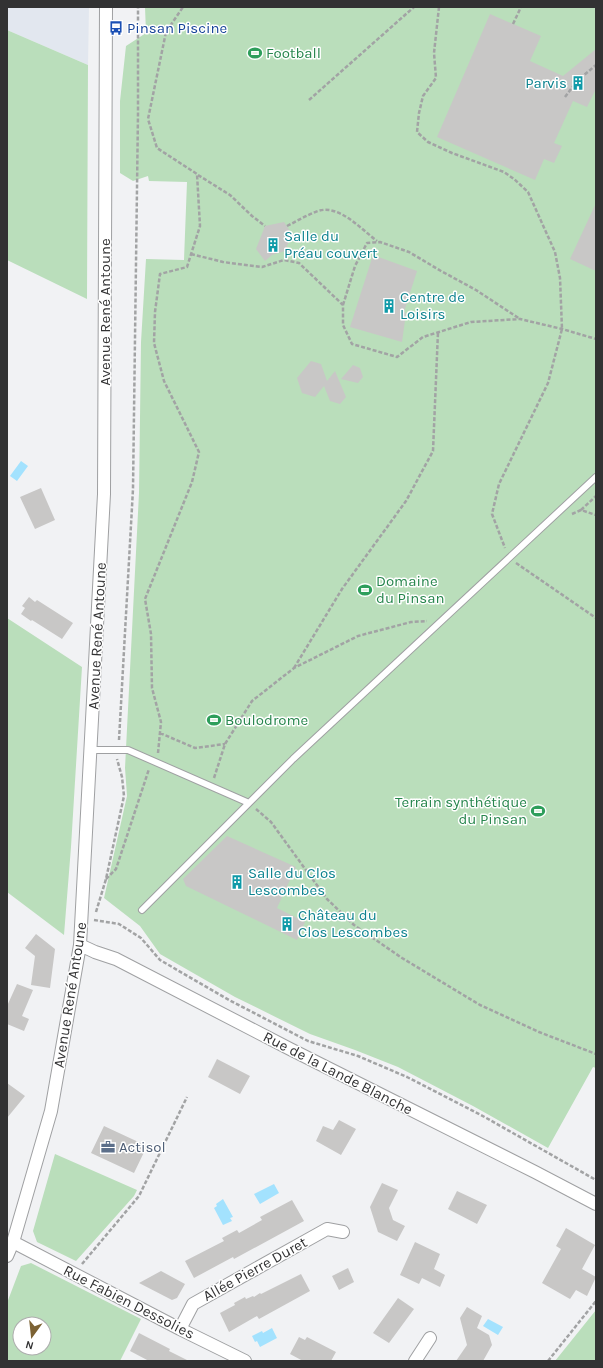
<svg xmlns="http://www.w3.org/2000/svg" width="603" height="1368" font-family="Karla,sans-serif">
<rect width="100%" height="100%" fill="#f1f2f4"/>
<path fill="#e2e7ef" d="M 7,7 L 89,7 L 88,65 L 7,30 Z"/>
<path fill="#badebb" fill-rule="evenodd" d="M 145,7 L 596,7 L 596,1068 L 593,1067 L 548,1148 L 473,1106 L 398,1067 L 355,1050 L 310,1034 L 235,997 L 160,954 L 140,926 L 104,898 L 127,796 L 125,768 L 139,493 L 141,342 L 146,259 L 184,260 L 187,182 L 149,181 L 148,176 L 133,181 L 120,173 L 120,101 L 126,46 L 146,33 Z
M 7,30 L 88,65 L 87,299 L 7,260 Z
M 7,618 L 82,667 L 71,847 L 64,935 L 7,892 Z
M 55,1154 L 137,1190 L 134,1196 L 76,1261 L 37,1242 L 33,1231 Z
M 31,1263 L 141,1319 L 120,1361 L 7,1361 L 7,1303 L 21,1266 ZM 20,1324 L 44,1324 L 44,1348 L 20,1348 Z
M 596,1310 L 596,1361 L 555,1361 Z"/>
<path fill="#a3e2fe" d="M 21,461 L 28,466 L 17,481 L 10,476 Z
M 274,1184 L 279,1193 L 260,1204 L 254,1194 Z
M 223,1199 L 233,1217 L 230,1218 L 232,1221 L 223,1225 L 214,1208 L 217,1206 L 216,1204 Z
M 488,1319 L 503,1327 L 498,1335 L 483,1326 Z
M 272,1328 L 277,1338 L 260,1347 L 257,1341 L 255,1342 L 252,1336 L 262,1331 L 263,1333 Z"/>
<path fill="#c8c7c6" d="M 490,14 L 541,36 L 530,61 L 563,76 L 596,49 L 596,89 L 587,107 L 573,101 L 554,143 L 562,146 L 554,163 L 544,159 L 535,180 L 437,137 Z
M 596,203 L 596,271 L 570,259 Z
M 284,222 L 294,237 L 289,241 L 285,251 L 272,255 L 265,261 L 256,249 L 265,226 Z
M 373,255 L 417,271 L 404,312 L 406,313 L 402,342 L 350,327 Z
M 311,361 L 321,364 L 327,381 L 335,371 L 346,397 L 340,404 L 330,401 L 324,386 L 315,397 L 302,393 L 297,378 Z
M 353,365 L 360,368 L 363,377 L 358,383 L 341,379 Z
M 41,488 L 55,520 L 35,529 L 20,497 Z
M 29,597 L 35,602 L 37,600 L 73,623 L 62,639 L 32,620 L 31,621 L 21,614 L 25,608 L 22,606 Z
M 227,836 L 296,867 L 277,908 L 305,922 L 297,940 L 186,886 L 183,879 Z
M 36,934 L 55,949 L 50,988 L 31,985 L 35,956 L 25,948 Z
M 17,984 L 33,990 L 22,1016 L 29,1019 L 24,1031 L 7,1024 L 7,1006 Z
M 217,1059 L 250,1076 L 240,1094 L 208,1077 Z
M 7,1083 L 25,1096 L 7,1118 Z
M 339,1120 L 356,1129 L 341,1155 L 316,1141 L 323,1126 L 333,1130 Z
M 104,1126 L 147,1146 L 134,1173 L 91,1153 Z
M 382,1183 L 398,1190 L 389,1208 L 393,1220 L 405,1226 L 397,1241 L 378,1232 L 370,1207 Z
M 457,1191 L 487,1205 L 477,1224 L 448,1209 Z
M 292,1200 L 304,1221 L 234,1259 L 233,1257 L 194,1278 L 185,1261 L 224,1241 L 222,1238 L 237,1230 L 239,1233 L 262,1220 L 260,1217 Z
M 566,1228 L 595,1245 L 582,1269 L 596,1277 L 587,1296 L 576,1290 L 570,1299 L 542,1283 L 561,1249 L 556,1246 Z
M 415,1242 L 440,1254 L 434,1269 L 445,1275 L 440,1287 L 422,1278 L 419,1284 L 400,1275 Z
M 348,1268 L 354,1282 L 339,1290 L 332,1276 Z
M 161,1271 L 185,1284 L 177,1298 L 172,1300 L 139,1283 Z
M 301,1274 L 310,1291 L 259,1319 L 257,1316 L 229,1332 L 220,1313 L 235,1305 L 234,1303 L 245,1297 L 246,1299 L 253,1296 L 254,1297 L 260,1293 L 261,1294 Z
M 398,1298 L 414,1309 L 389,1343 L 373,1333 Z
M 467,1307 L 482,1316 L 477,1328 L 489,1335 L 492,1345 L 483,1361 L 456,1361 L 467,1345 L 460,1318 Z
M 139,1333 L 170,1349 L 169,1351 L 189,1361 L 149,1361 L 130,1351 Z
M 299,1337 L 305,1340 L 307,1337 L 336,1352 L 331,1361 L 303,1361 L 290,1354 Z"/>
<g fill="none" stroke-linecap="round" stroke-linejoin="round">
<defs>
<path id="service" d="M 91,750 L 128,750 L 249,803
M 142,910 L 293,759 L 596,477"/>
<path id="minor" d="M 80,945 L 95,952 L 116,959 L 290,1049 L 535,1172 L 596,1204
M 13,1242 L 180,1329 L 245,1361
M 7,1256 L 13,1242 L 51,1111 L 80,945 L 104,494 L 106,7
M 180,1329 L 193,1304 L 327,1229 L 343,1232
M 415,1361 L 430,1338"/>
</defs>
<use href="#service" stroke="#9fa0a2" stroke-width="8"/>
<use href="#minor" stroke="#9fa0a2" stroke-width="14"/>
<path stroke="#a2a3a4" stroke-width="2.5" stroke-dasharray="4 2" stroke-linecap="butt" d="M 439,7 L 434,53 L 436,78 L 423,96 L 419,113 L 417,132 L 428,142 L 452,153 L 504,172 L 514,179 L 528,192 L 555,252 L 560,278 L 562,329 L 548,383 L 499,484 L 492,514 L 505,548
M 513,24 L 521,7
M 565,97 L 577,81 L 596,65
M 309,100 L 414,7
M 198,175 L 230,195 L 252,216 L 265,226
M 287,226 C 297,221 307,215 318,211 C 339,204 361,229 377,241
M 191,254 L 223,262 L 262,267 L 284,260 L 299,263 L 343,305 L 343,325 L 352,344 L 397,357 L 423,337 L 471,322 L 520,319 L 562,329 L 596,339
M 343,305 L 355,266 L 367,243 L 380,242 L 409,252 L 441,271 L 476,290 L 520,319
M 581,510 L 596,496
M 572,514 L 581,510 L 596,515
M 516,563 L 596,618
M 294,668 L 342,589 L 406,501 L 433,451 L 438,332
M 160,733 L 195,748 L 225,744
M 119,740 L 133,489 L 138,113 L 138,7
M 158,753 L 161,722 L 152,688 L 151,634 L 145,599 L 192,482 L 199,452 L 164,381 L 154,343 L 155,312 L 160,274 L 187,267 L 200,226 L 197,174 L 157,148 L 148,119 L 166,32 L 183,7
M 214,778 L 225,744 L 252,701 L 294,668 L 358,636 L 411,622 L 427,621
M 256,809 L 271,822 L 327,899 L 354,925 L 402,958 L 480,1005 L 539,1032 L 596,1054
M 106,879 L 116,869 L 149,769
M 96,912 L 106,879 L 124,796 L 122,777 L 117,759
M 94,920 L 119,924 L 141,938 L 160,960 L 229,1000 L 308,1041 L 358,1056 L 407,1077 L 481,1115 L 596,1180
M 82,1264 L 139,1196 L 187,1097
M 548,1361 L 596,1301"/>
<use href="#service" stroke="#fff" stroke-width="6"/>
<use href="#minor" stroke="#fff" stroke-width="12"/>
</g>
<defs>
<symbol id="bus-bare" viewBox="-9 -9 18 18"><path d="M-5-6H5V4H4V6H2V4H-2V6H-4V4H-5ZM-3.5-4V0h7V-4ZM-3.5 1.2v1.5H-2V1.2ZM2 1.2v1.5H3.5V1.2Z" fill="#1a4fb4" stroke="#fff" stroke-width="2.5" paint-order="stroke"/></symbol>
<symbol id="stadium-bare" viewBox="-9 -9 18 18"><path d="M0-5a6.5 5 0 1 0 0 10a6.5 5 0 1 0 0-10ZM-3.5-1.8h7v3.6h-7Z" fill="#2e9e5b" stroke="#fff" stroke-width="2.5" paint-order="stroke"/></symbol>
<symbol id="building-bare" viewBox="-9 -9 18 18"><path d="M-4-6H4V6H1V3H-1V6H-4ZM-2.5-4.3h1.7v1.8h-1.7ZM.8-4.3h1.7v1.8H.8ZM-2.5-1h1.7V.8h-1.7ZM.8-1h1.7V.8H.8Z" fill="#0f9aa8" stroke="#fff" stroke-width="2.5" paint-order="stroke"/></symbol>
<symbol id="office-bare" viewBox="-9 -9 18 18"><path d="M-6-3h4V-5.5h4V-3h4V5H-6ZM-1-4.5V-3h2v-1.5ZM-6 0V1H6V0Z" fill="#5c6f8a" stroke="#fff" stroke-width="2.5" paint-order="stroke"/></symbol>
</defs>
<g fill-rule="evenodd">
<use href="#bus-bare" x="106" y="18" width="20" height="20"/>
<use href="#stadium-bare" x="245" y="43" width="20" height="20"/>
<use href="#building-bare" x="568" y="73" width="20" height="20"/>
<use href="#building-bare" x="263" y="235" width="20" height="20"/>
<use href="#building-bare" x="379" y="296" width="20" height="20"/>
<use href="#stadium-bare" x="355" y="580" width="20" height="20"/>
<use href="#stadium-bare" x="204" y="710" width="20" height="20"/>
<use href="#stadium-bare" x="528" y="801" width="20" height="20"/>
<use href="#building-bare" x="227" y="872" width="20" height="20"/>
<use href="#building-bare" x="277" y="914" width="20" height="20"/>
<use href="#office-bare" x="98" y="1137" width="20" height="20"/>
</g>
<g text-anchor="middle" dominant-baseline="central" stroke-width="3" stroke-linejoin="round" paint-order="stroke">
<g font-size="15" fill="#164399" stroke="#fff" text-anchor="start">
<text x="127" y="28">Pinsan Piscine</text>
</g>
<g font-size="15" fill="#27864d" stroke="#fff" text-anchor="start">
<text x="266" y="53">Football</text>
<text x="376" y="581">Domaine<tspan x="376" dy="17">du Pinsan</tspan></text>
<text x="225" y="720">Boulodrome</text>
<text x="527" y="802" text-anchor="end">Terrain synthétique<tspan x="527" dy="17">du Pinsan</tspan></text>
</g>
<g font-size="15" fill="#0d838f" stroke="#fff" text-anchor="start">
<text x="567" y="83" text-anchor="end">Parvis</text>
<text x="284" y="236">Salle du<tspan x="284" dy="17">Préau couvert</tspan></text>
<text x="400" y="297">Centre de<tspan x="400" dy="17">Loisirs</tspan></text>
<text x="248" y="873">Salle du Clos<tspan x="248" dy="17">Lescombes</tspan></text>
<text x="298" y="915">Château du<tspan x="298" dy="17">Clos Lescombes</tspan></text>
</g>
<g font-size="15" fill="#323233" stroke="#fff">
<text transform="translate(105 312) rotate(-90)">Avenue René Antoune</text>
<text transform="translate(97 636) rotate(-87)">Avenue René Antoune</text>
<text transform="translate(70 995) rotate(-81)">Avenue René Antoune</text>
<text transform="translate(338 1073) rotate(27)">Rue de la Lande Blanche</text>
<text transform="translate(255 1269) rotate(-29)">Allée Pierre Duret</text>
<text transform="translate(129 1302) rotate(27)">Rue Fabien Dessolies</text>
</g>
<g font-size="15" fill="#4e5e75" stroke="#fff" text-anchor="start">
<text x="119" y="1147">Actisol</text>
</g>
</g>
<rect width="603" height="1368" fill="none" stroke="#323233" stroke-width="16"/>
<g transform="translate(32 1336) rotate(195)"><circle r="19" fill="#ffffff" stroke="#adadad"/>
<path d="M0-3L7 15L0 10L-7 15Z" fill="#7c6234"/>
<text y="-6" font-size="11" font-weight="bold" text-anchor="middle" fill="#323233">N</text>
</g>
</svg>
